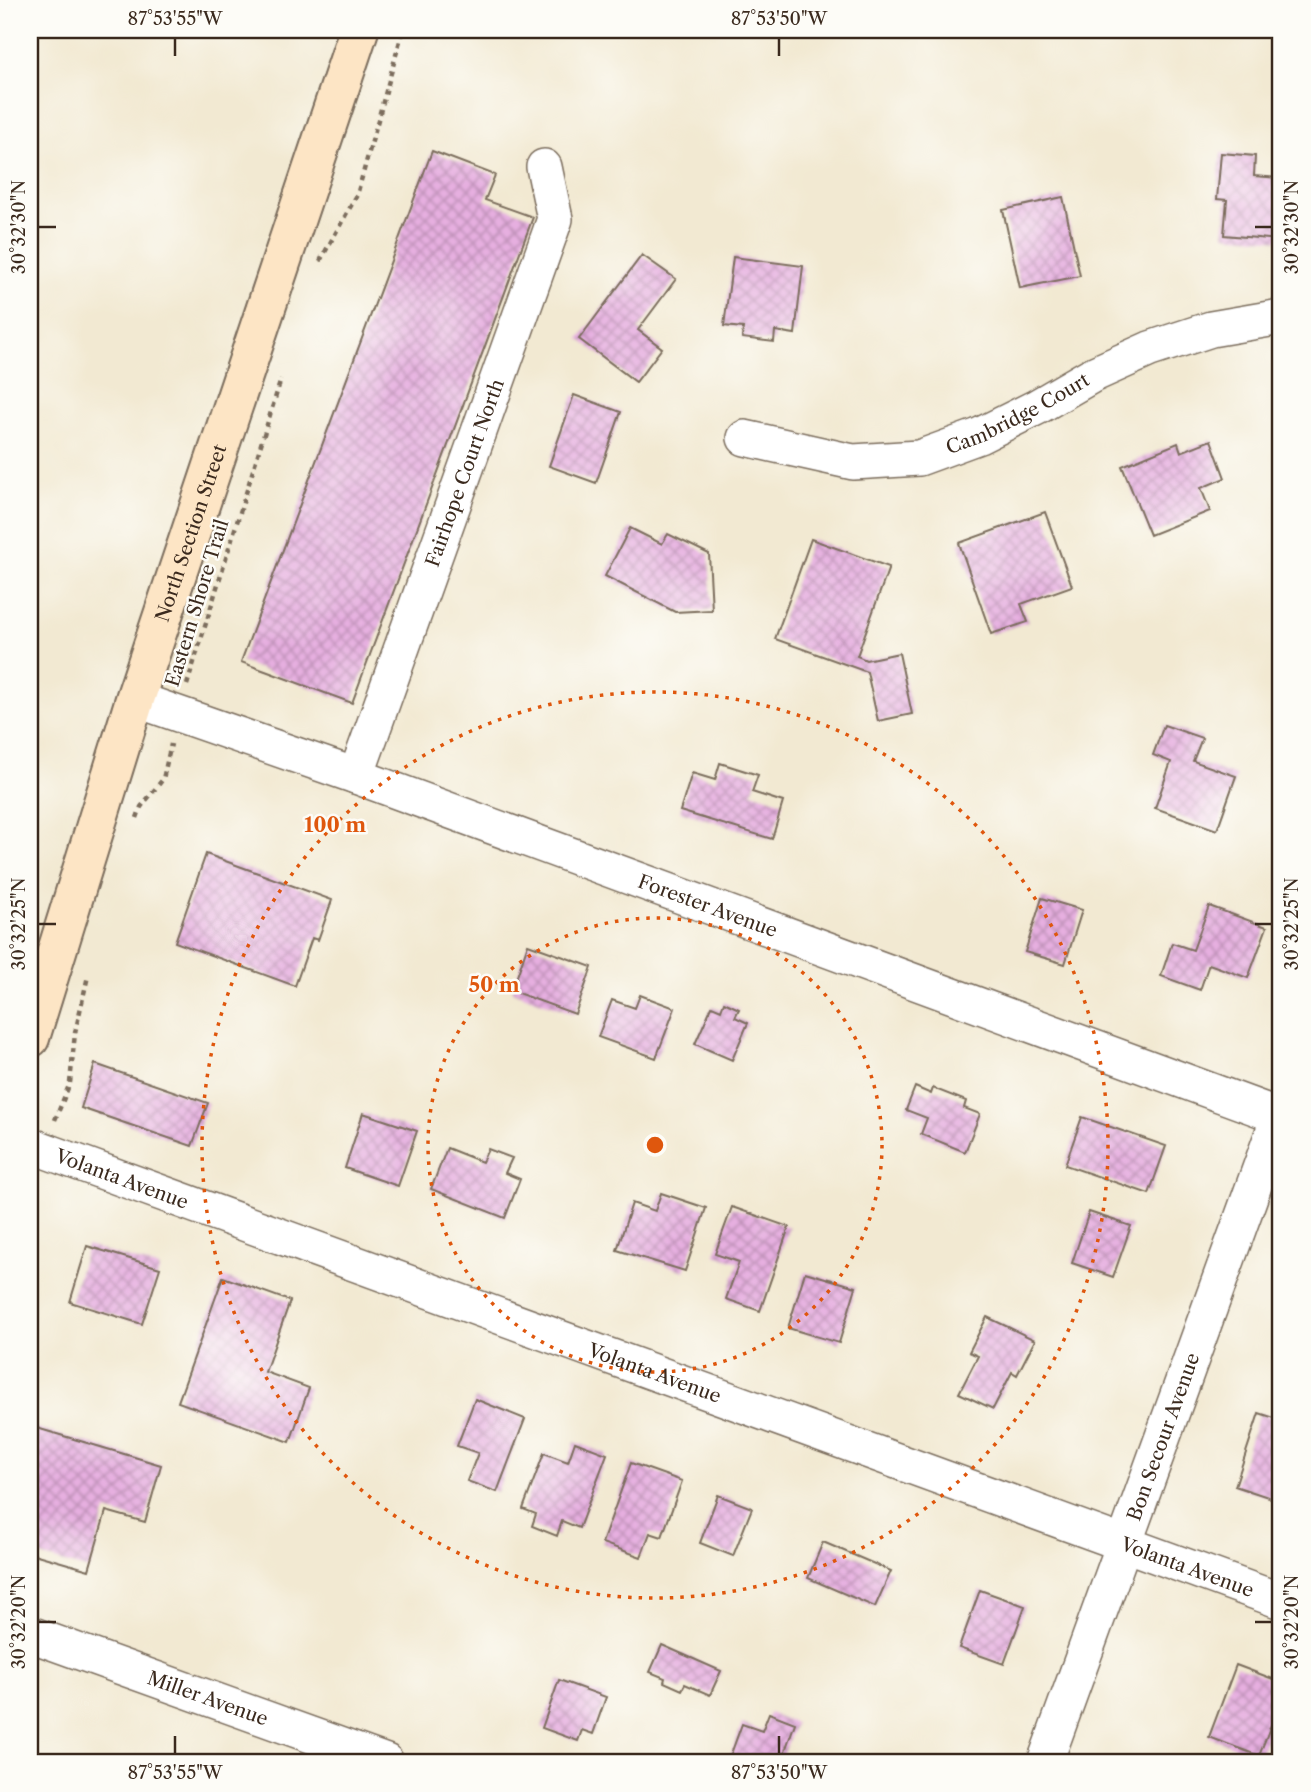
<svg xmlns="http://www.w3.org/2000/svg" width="1311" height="1792" font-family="'Libre Caslon Text',serif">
<defs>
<pattern id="building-cross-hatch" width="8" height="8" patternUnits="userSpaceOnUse" patternTransform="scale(1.75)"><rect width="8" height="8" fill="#e6afe0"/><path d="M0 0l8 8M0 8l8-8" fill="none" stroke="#bc8fb5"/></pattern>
</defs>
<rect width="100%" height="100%" fill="#fdfcf7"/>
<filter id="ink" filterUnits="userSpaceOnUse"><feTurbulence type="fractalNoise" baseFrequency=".0143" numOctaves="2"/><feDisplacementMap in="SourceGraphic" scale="14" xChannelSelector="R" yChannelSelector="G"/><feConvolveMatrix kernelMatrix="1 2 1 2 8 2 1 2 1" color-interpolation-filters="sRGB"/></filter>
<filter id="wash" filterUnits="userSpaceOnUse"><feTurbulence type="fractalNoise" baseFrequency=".00686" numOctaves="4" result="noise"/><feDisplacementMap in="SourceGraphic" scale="28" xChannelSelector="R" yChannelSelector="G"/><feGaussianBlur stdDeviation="1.57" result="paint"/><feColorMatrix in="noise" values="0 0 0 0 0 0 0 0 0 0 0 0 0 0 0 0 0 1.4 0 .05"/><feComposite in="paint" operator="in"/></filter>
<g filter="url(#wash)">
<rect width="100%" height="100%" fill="#f2e9d2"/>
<g id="blocks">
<path fill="url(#building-cross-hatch)" d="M 432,151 L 495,175 L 485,200 L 533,217 L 352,703 L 241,662 Z
M 1221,153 L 1255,156 L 1254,176 L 1281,178 L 1281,240 L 1224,235 L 1227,200 L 1217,199 Z
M 1063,197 L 1080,276 L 1020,288 L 1003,210 Z
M 642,255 L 676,279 L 638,330 L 662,348 L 636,382 L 579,339 Z
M 733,257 L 803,266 L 795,334 L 775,331 L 774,342 L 742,338 L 743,328 L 724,326 Z
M 574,395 L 621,412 L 596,483 L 549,466 Z
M 1211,440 L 1225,478 L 1201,488 L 1210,511 L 1150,535 L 1122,466 L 1178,443 L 1181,452 Z
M 1045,512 L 1072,586 L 1021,604 L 1028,622 L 991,634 L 959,543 Z
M 630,528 L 662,544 L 668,534 L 709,554 L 712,610 L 675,612 L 605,576 Z
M 811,539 L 889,567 L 857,656 L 866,660 L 899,653 L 912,714 L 878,721 L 867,672 L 775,639 Z
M 1164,725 L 1202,738 L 1193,761 L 1236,776 L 1217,830 L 1155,808 L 1171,762 L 1153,755 Z
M 720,763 L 758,775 L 752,792 L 783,802 L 772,839 L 680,811 L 692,773 L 715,780 Z
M 206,854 L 332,900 L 318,940 L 312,938 L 295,986 L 175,942 Z
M 1042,898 L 1082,910 L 1065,964 L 1025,952 Z
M 1209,906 L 1267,927 L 1248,978 L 1209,964 L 1200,990 L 1161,976 L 1172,943 L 1193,950 Z
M 528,944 L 592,967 L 575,1014 L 512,991 Z
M 640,995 L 675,1008 L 656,1058 L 598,1037 L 612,1000 L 635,1008 Z
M 724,1002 L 739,1009 L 735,1017 L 748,1023 L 732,1060 L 695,1044 L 712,1006 L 721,1010 Z
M 95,1064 L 208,1103 L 192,1146 L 81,1108 Z
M 915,1087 L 931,1094 L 933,1088 L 966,1101 L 964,1108 L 980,1114 L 965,1152 L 921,1134 L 927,1118 L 906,1110 Z
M 363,1113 L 417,1131 L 398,1186 L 345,1168 Z
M 1082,1117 L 1166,1146 L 1149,1194 L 1065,1165 Z
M 447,1148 L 482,1162 L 488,1149 L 512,1158 L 505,1173 L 520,1179 L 505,1218 L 431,1189 Z
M 661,1193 L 706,1208 L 685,1271 L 617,1250 L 632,1203 L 655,1211 Z
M 732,1207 L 789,1227 L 760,1311 L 726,1299 L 739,1262 L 715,1254 Z
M 1089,1212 L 1131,1226 L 1113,1277 L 1072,1263 Z
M 87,1246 L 160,1268 L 142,1324 L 70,1302 Z
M 805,1272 L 856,1287 L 839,1343 L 788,1328 Z
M 223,1277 L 290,1301 L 265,1372 L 309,1388 L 290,1442 L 178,1402 Z
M 987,1317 L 1035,1340 L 1017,1375 L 1012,1372 L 993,1409 L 959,1393 L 978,1356 L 969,1352 Z
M 475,1399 L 525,1419 L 497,1492 L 467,1481 L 478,1453 L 457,1446 Z
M 1259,1413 L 1281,1420 L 1281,1476 L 1274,1499 L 1235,1486 Z
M 30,1426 L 161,1465 L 145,1522 L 106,1511 L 89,1570 L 30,1553 Z
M 575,1442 L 607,1454 L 579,1528 L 562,1521 L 557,1536 L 532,1526 L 536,1514 L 523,1509 L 544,1453 L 568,1462 Z
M 631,1463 L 682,1481 L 662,1537 L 650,1533 L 641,1557 L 602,1543 Z
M 718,1495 L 752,1508 L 733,1556 L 700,1543 Z
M 823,1542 L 891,1571 L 875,1607 L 808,1578 Z
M 980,1590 L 1025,1606 L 1004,1664 L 959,1648 Z
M 662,1645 L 721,1671 L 710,1695 L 685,1684 L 682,1690 L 664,1682 L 665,1678 L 650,1672 Z
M 1236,1665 L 1281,1682 L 1281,1699 L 1259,1756 L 1209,1737 Z
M 559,1680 L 606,1697 L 593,1734 L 582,1730 L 578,1741 L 542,1728 Z
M 769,1713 L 795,1723 L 781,1762 L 728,1762 L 742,1724 L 762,1731 Z"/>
</g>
</g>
<g filter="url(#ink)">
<use href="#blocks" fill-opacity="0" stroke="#7b6d5d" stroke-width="2"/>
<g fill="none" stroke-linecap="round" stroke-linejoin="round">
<defs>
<g id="street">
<path id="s1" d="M 745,438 L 853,462 L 919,458 L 979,436 L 1037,407 L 1092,375 L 1150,349 L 1211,329 L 1281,317"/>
<path id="s2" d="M 135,699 L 356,776 L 1279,1116"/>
<path id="s3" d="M 356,776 L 555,219 L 544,167"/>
<path id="s4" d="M 30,1145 L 1281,1601"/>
<path id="s5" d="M 30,1634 L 386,1762"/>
<path id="s6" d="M 1045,1762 L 1281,1111"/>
</g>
<g id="secondary">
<path id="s7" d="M 30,1038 L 135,699 L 359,30"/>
</g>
</defs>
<use href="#street" stroke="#7b6d5d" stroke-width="38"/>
<use href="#secondary" stroke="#7b6d5d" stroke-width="42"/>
<path stroke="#7b6d5d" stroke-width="4.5" stroke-dasharray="5 5" stroke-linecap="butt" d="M 320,261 L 357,195 L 403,30
M 187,685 L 281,379
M 137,818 L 141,807 L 163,779 L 171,744
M 55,1120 L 70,1083 L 75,1033 L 88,976"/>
<use href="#street" stroke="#fff" stroke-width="35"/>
<use href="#secondary" stroke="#fde5c5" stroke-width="38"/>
</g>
</g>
<path fill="none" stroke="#3b2a1e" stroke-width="2.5" d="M 175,38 L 175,56M 779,38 L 779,56M 38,227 L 56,227M 1255,227 L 1272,227M 38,924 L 56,924M 1255,924 L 1272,924M 38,1622 L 56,1622M 1255,1622 L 1272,1622M 175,1736 L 175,1754M 779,1736 L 779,1754"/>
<g fill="none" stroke="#df570d" stroke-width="3.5" stroke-dasharray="3.5 7">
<circle cx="655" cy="1145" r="227"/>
<circle cx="655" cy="1145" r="453"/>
</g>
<g text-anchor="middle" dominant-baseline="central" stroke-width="5" stroke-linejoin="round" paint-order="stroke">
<g font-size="19" fill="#3b2a1e" stroke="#fdfcf7">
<text stroke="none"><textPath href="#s1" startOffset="285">Cambridge Court</textPath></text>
<text stroke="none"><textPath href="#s3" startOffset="322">Fairhope Court North</textPath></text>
<text stroke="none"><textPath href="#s7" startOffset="530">North Section Street</textPath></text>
<text transform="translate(197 603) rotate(-73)">Eastern Shore Trail</text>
<text stroke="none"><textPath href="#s2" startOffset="609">Forester Avenue</textPath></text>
<text stroke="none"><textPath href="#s4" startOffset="98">Volanta Avenue</textPath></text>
<text stroke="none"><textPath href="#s4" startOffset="665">Volanta Avenue</textPath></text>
<text stroke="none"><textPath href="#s6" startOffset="346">Bon Secour Avenue</textPath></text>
<text stroke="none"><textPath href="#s4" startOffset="1232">Volanta Avenue</textPath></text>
<text stroke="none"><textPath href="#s5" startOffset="189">Miller Avenue</textPath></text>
</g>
</g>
<circle cx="655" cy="1145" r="10" fill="#df570d" stroke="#fdfcf7" stroke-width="3.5"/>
<g font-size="21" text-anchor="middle" font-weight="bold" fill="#df570d" stroke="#fdfcf7" stroke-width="5" stroke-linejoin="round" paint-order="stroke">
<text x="335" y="832">100 m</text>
<text x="494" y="992">50 m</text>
</g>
<rect width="1311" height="1792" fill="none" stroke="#fdfcf7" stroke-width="77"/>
<rect x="38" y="38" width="1234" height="1716" fill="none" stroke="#3b2a1e" stroke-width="2.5"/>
<g font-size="18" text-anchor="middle" fill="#3b2a1e">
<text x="175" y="25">87°53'55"W</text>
<text x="779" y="25">87°53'50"W</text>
<text transform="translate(19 227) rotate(-90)" y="6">30°32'30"N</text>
<text transform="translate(1292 227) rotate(-90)" y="6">30°32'30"N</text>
<text transform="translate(19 924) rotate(-90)" y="6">30°32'25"N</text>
<text transform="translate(1292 924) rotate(-90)" y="6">30°32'25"N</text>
<text transform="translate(19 1622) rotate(-90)" y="6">30°32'20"N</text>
<text transform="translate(1292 1622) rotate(-90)" y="6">30°32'20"N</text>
<text x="175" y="1779">87°53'55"W</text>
<text x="779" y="1779">87°53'50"W</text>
</g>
</svg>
